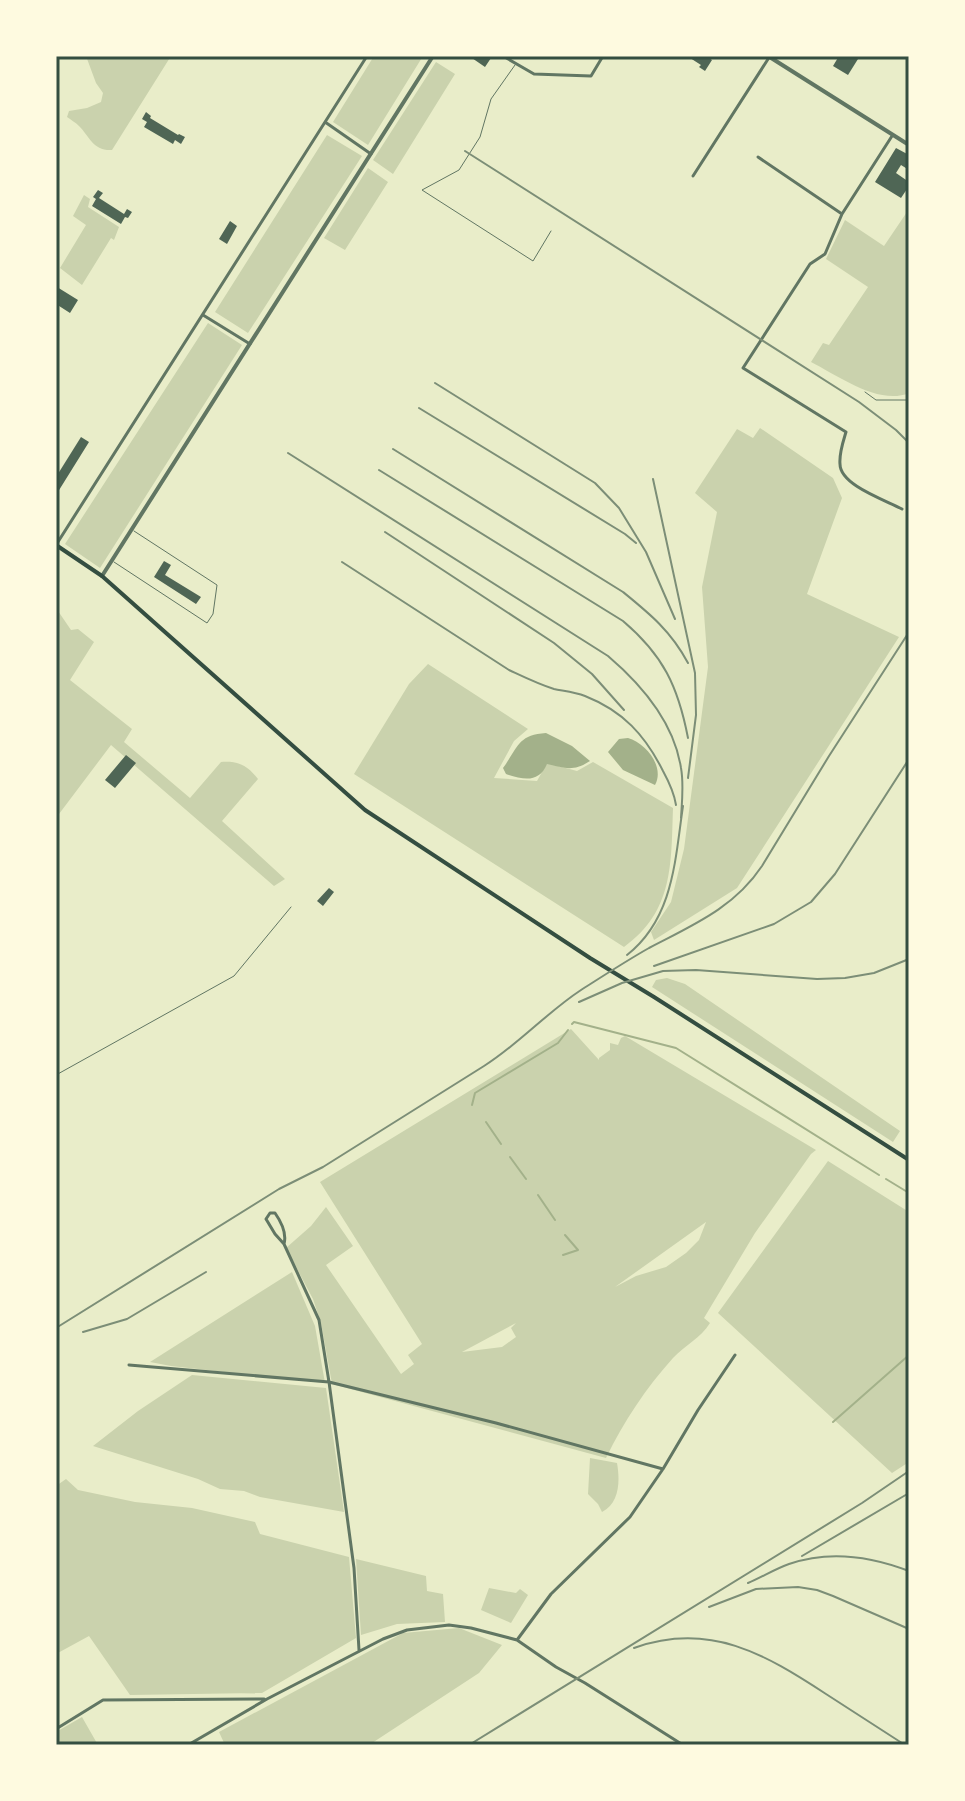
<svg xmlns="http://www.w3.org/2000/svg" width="965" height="1801" font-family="'Roboto Condensed',sans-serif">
<rect width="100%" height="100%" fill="#e9edc9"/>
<path fill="#cad2ad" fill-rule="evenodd" d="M 86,56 L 171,56 L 112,150 C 93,151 90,137 79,126 C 75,122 71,120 67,117 L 69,111 L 87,108 L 101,102 L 103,93 L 96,83 Z
M 374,56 L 423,56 L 368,145 L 333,122 Z
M 436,62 L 455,74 L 393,174 L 373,160 Z
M 327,135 L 362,156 L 248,333 L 215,312 Z
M 368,168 L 388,182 L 345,250 L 324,238 Z
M 84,195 L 90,199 L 88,207 L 119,227 L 114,240 L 111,238 L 82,285 L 60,268 L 86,225 L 73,216 Z
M 909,209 L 909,393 C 879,406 837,375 811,362 L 823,343 L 829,345 L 868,287 L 826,259 L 845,220 L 884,246 Z
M 208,323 L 242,345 L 100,568 L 65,544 Z
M 760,428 L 833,478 L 842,498 L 807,594 L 899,637 L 737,888 L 654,940 L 651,932 L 671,902 L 684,849 L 708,667 L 702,587 L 717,512 L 695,493 L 737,429 L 753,438 Z
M 56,608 L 71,630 L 78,629 L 94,642 L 70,680 L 132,729 L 124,742 L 190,798 L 221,762 C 239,761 247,765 258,779 L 222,821 L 285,879 L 274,886 L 111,745 L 56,818 Z
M 428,664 L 528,729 L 514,741 L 494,778 L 537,781 L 547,763 L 577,771 L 593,762 L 673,808 C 671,863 674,911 624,947 L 354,774 L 409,684 Z
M 667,978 L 685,984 L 900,1131 L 893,1142 L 652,987 L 656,980 Z
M 571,1029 L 599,1060 L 599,1058 L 610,1050 L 610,1043 L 618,1045 L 621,1038 L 625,1036 L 816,1150 L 811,1154 L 755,1233 L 704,1318 L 710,1323 C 701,1338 685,1345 673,1358 C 646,1388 624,1421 606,1458 L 332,1384 L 321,1323 L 313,1299 L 286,1248 L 311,1226 L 326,1207 L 353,1246 L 326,1265 L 401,1374 L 414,1364 L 408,1355 L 422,1344 L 320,1182 ZM 706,1222 L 699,1240 L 686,1253 L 666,1267 L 636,1276 L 615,1287 ZM 516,1323 L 511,1328 L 516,1337 L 502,1347 L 462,1352 Z
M 828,1161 L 909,1212 L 909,1462 L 892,1473 L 718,1313 Z
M 292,1272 L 315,1326 L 325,1383 L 171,1366 L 150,1362 Z
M 192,1375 L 326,1388 L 344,1512 L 260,1497 L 244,1491 L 220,1489 L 198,1479 L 93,1446 L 138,1411 Z
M 590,1458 L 617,1463 C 620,1480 620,1503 602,1512 L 598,1504 L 588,1494 Z
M 66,1479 L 78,1490 L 135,1502 L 192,1508 L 255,1522 L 260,1534 L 349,1557 L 356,1638 L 262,1693 L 130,1695 L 89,1636 L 56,1654 L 56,1486 Z
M 356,1559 L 426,1576 L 427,1591 L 443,1594 L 445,1622 L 397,1624 L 361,1635 Z
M 489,1588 L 516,1593 L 520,1589 L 528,1595 L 511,1623 L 481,1610 Z
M 459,1628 L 502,1645 L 479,1673 L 369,1745 L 225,1745 L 219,1732 L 403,1633 Z
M 82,1717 L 98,1745 L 56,1745 L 56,1732 Z"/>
<path fill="#a3b18a" d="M 546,733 L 572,746 L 590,761 C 573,772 565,768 547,764 C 539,783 524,780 506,774 L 503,768 C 518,748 517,735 546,733 Z
M 628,738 C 646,743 665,767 655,785 L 623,770 L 608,752 L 619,739 Z"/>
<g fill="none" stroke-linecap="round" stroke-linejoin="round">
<path stroke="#a3b18a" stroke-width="2" d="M 572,1024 L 574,1022 L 676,1048 L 879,1175
M 472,1105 L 475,1093 L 558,1043 L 568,1030
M 486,1122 L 501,1144
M 510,1157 L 526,1179
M 886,1179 L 909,1193
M 538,1195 L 555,1220
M 563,1255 L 578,1250 L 565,1235
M 833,1422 L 909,1355"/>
</g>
<path fill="#4f6655" d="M 469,56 L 487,56 L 491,58 L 485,67 Z
M 687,56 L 706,56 L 712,60 L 705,71 L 699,67 L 701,65 Z
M 839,56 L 853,56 L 858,59 L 848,75 L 833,66 Z
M 146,112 L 151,116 L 150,118 L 178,135 L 179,134 L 185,137 L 181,144 L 175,140 L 173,144 L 144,127 L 147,122 L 142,119 Z
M 896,148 L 909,155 L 909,170 L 901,165 L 896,173 L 909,182 L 909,186 L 901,198 L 875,182 Z
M 98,190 L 103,193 L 99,198 L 124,214 L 127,209 L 132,212 L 128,218 L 125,217 L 121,224 L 92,206 L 96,199 L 93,197 Z
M 230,221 L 237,226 L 227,244 L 219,239 Z
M 57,287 L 78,300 L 70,313 L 56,304 Z
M 81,437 L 89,442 L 56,495 L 56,477 Z
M 164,561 L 171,565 L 165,575 L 201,597 L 196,604 L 154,577 Z
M 126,755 L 136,763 L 115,788 L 105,780 Z
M 329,888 L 334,892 L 323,906 L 317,901 Z"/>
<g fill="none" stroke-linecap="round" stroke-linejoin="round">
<path stroke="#617663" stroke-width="1" d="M 515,65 L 491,99 L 480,137 L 459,170 L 422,190 L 533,261 L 551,231
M 865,392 L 876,400 L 909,400
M 114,562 L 207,623 L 213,614 L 217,585 L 134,531
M 56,1075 L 234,976 L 291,907"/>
<path stroke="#617663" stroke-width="3" d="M 503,56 L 534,74 L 591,76 L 603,56
M 325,122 L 371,154
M 892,136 L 842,214 L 825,254 L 810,264 L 743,368 L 846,432 C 843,442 839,453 840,464 C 840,485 885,500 902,509
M 758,157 L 842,214
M 693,176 L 770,56
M 203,315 L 250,344
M 56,545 L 367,56
M 284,1244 C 287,1233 282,1223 275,1213 L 270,1213 L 266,1219 L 275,1234 L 284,1244 L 319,1320 L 329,1382 L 354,1568 L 359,1650
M 129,1365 L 329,1382 L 496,1423 L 663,1469
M 517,1640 L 551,1594 L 630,1517 L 663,1469 L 698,1410 L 735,1355
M 56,1729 L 103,1700 L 264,1699
M 188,1745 L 267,1699 L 383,1639 L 407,1630 L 449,1625 L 471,1628 L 517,1640 L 556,1667 L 585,1683 L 683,1745"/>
<path stroke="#617663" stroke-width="4" d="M 768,56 L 909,145
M 102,576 L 433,56"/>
<path stroke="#344e41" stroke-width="4" d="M 56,545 L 102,576 L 365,810 L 590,958 L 654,997 L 909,1160"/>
<path stroke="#7c8e77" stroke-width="2" d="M 465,151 L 859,402 L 896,430 L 909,443
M 435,383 L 595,483 L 619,508 L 646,552 L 675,619
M 419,408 L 625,534 L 636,543
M 393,449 L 623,592 C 650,614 671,631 688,663
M 288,453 L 608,656 C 642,685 674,722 681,768 C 684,784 682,801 681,818
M 379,470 L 623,621 C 663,655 678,686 688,738
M 653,479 L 695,673 L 696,715 L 688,778
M 385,532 L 554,643 L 592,674 L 624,710
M 342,562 L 509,670 C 524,677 538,684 554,689 C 564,691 575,692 585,696 C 623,711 645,735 663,771 C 669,782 674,792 676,805
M 627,955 C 674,918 675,859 683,806
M 654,966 L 774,924 L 811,902 L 835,874 L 909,759
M 579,1002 L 622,983 L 663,971 L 696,970 L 817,979 L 845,978 L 874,973 L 909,959
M 56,1328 L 279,1189 L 323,1167 L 484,1066 C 519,1044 546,1013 581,990 C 603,976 626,961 649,948 C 693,925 734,908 762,866 L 829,756 L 909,632
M 83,1332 L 127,1319 L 206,1272
M 802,1556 L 909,1493
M 748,1583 C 762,1577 775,1569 789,1564 C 829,1550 870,1556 909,1571
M 709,1607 L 756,1589 L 798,1587 L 817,1590 L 833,1596 L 909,1629
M 634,1648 C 709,1621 765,1654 826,1694 C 852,1711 879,1728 905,1745
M 469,1745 L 862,1503 L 909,1471"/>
</g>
<rect width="965" height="1801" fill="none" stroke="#fefae0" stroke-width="116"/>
<rect x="58" y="58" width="849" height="1685" fill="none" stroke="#344e41" stroke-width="3"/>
</svg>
